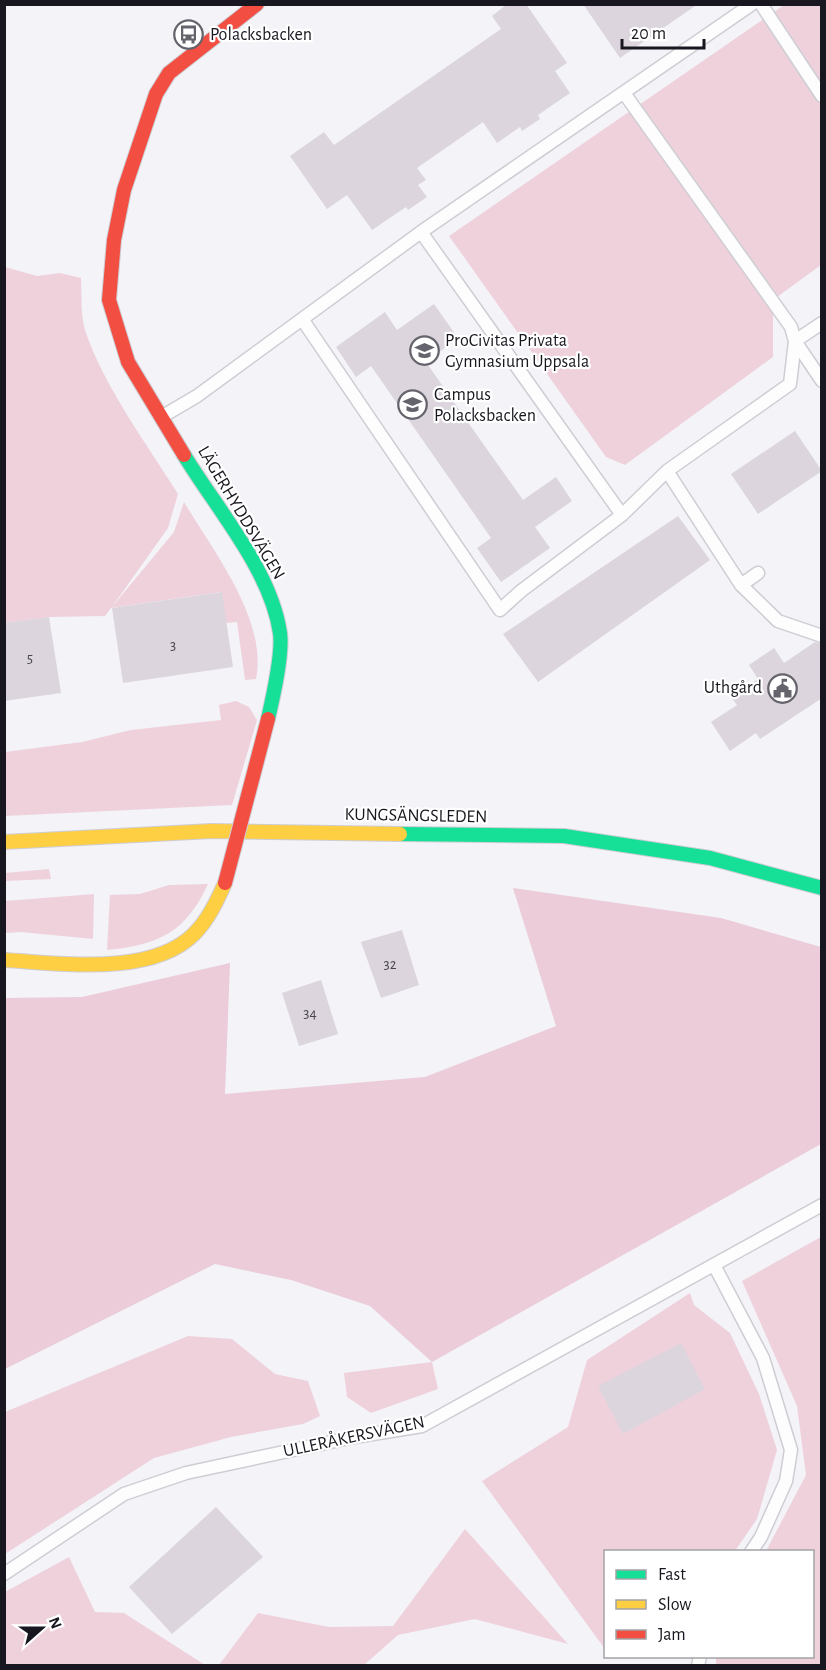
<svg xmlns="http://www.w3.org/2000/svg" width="826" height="1670" font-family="'Alegreya Sans',sans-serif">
<rect width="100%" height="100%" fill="#f3f3f8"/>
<path fill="#efd1dc" d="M 784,5 L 821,5 L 821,265 L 773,300 L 773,357 L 625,465 L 606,457 L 449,236 Z
M 5,267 L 37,276 L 60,273 L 81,278 C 82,296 80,315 86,333 C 104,386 148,446 178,494 L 168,528 L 112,607 L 174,532 L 184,502 C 213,551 268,620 256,679 L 245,680 L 237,622 L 226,623 L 221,592 L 111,608 L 105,616 L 50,617 L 5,623 Z
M 236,701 L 249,707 L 257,720 L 232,805 L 5,816 L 5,752 L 82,742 L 131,730 L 221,720 L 219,705 Z
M 49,869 L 51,879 L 5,881 L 5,873 Z
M 208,884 C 186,932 159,945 107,950 L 110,895 L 140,894 L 169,885 Z
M 94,894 L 93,939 L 21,932 L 5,933 L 5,901 Z
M 821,1237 L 821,1665 L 716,1665 L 716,1657 L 812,1656 L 812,1552 L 766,1551 L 806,1475 L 797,1406 L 742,1281 Z
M 690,1293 L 694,1305 L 730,1333 L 759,1394 L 777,1450 L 757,1519 L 735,1551 L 606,1552 L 605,1649 L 482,1481 L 568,1427 L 587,1360 Z
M 188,1336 L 232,1339 L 275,1374 L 308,1381 L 320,1416 L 303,1424 L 231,1437 L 154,1458 L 5,1554 L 5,1412 Z
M 432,1362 L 438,1389 L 371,1413 L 347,1397 L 344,1373 Z
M 465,1529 L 568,1644 L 475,1619 L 398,1635 L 364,1665 L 219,1665 L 258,1613 L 329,1627 L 393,1626 Z
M 69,1557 L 95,1612 L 124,1613 L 205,1665 L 5,1665 L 5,1592 Z"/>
<path fill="#ebccd8" d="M 513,888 L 721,918 L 821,947 L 821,1144 L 432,1362 L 370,1306 L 291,1280 L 215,1264 L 5,1369 L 5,998 L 82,997 L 230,963 L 225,1094 L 425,1077 L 556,1026 Z"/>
<path fill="#dcd5de" d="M 507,4 L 526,4 L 567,63 L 555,71 L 570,93 L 538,115 L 540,119 L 522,131 L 520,127 L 497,143 L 483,122 L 417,168 L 426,180 L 418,185 L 427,197 L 408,210 L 406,207 L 372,230 L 347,195 L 327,209 L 290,156 L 324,132 L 334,145 L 501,29 L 492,16 Z
M 583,4 L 698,4 L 620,58 Z
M 434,304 L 458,338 L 426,362 L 467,421 L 523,500 L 556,477 L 572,501 L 535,527 L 550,548 L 501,582 L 477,548 L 491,538 L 371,366 L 356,377 L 336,347 L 385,312 L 397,330 Z
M 795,431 L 822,471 L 758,514 L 731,474 Z
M 678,516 L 710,560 L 538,682 L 503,634 Z
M 222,592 L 233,667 L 123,683 L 112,608 Z
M 49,617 L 61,693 L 4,701 L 4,623 Z
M 815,642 L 822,644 L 822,698 L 760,739 L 756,733 L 730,751 L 711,722 L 737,705 L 731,697 L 758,679 L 749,665 L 774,648 L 784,663 Z
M 402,930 L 419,985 L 381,998 L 361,942 Z
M 321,980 L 338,1034 L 299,1046 L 282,993 Z
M 681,1343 L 705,1389 L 623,1434 L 598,1386 Z
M 216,1507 L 263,1557 L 172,1634 L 129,1587 Z"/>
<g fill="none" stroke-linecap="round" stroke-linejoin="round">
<defs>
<path id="lane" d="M 761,4 L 822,96
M 624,93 L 791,327 L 795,341 L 822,381
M 421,232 L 622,515 L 667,471 L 790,384 L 795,341 L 822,323
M 302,319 L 500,610 L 521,591 L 622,515
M 163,416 L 197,396 L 421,232 L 752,4
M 667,471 L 741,585
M 758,573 L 741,585 L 778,621 L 822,636
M 714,1265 L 763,1358 L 791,1450 L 786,1481 L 761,1537 L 751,1552
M 4,1574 L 124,1494 L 186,1473 L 354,1437 L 422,1426 L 822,1205
M 698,1666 L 700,1656"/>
<path id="fast" d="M 184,455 C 216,508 271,570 280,633 C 283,654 273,697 268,719
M 400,834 L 564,836 L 710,858 L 822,888"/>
<path id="slow" d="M 4,842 L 212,831 L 400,834
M 4,960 C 60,963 151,977 194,934 C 208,920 217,901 225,883"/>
<path id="jam" d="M 184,455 L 128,362 L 109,300 L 114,240 L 124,190 L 156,94 L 169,73 L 257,4"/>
</defs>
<use href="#lane" stroke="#cecdd4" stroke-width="15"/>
<use href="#fast" stroke="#cecdd4" stroke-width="16"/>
<use href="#slow" stroke="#cecdd4" stroke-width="16"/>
<use href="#jam" stroke="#cecdd4" stroke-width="16"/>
<use href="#lane" stroke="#fdfdfe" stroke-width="12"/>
<use href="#fast" stroke="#16e098" stroke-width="14"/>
<use href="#slow" stroke="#ffcf43" stroke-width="14"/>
<use href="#jam" stroke="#f24e42" stroke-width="14"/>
<defs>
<path id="jam-bridge" d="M 225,883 L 268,719"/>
</defs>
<use href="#jam-bridge" stroke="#cecdd4" stroke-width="16" stroke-linecap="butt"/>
<use href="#jam-bridge" stroke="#f24e42" stroke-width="14"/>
</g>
<defs>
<symbol id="bus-ring" viewBox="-11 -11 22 22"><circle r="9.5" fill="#fff" stroke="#65646c" stroke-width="1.5"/><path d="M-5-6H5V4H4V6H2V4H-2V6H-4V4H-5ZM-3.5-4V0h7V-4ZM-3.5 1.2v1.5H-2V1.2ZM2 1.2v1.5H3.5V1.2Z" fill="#65646c"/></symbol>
<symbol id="school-ring" viewBox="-11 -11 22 22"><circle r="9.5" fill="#fff" stroke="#65646c" stroke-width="1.5"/><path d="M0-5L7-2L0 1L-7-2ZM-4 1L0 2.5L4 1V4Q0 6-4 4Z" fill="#65646c"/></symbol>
<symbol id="university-ring" viewBox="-11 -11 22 22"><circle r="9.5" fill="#fff" stroke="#65646c" stroke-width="1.5"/><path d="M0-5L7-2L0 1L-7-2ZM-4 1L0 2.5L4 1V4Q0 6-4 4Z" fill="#65646c"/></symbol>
<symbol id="civic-ring" viewBox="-11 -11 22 22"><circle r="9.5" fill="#fff" stroke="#65646c" stroke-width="1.5"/><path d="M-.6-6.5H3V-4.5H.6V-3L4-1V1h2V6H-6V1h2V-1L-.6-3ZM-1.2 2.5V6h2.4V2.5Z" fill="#65646c"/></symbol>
</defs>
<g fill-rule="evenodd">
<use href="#bus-ring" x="172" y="18" width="33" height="33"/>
<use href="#school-ring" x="408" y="334" width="33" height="33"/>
<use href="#university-ring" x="396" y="388" width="33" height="33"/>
<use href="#civic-ring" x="766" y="672" width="33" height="33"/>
</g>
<g text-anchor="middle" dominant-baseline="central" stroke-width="4.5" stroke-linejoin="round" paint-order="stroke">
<g font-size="15" fill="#494650">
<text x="173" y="645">3</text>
<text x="30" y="658">5</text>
<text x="390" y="964">32</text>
<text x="310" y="1013">34</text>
</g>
<g font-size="18" fill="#181720" stroke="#fff" text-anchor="start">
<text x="210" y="35">Polacksbacken</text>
<text x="445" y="341">ProCivitas Privata<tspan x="445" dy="21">Gymnasium Uppsala</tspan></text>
<text x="434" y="395">Campus<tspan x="434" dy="21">Polacksbacken</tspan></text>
<text x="762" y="688" text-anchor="end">Uthgård</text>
</g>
<g font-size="18" fill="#181720" stroke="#fff">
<text transform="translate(241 513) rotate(59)">LÄGERHYDDSVÄGEN</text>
<text transform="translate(416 816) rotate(1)">KUNGSÄNGSLEDEN</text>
<text transform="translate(354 1437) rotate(-12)">ULLERÅKERSVÄGEN</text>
</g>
</g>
<rect width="826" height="1670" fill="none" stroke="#181720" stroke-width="12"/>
<rect x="604" y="1550" width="210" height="108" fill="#ffffff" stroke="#a3a2a6" stroke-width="1.5"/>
<rect x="616" y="1570" width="30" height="9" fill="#16e098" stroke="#a3a2a6" stroke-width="1.5"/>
<text x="658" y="1580" font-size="18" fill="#181720">Fast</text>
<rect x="616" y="1600" width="30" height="9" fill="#ffcf43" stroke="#a3a2a6" stroke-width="1.5"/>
<text x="658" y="1610" font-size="18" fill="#181720">Slow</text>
<rect x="616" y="1630" width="30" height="9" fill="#f24e42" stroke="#a3a2a6" stroke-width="1.5"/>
<text x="658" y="1640" font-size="18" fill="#181720">Jam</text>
<g transform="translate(42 1628) rotate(69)" stroke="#ffffff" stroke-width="4.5" paint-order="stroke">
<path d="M0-4.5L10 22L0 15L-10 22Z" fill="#181720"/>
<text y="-9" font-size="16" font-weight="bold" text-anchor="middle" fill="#181720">N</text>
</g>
<path d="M622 39v9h82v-9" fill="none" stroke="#181720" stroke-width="3"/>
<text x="631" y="39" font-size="18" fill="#181720" stroke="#ffffff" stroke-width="4.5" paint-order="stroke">20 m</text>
</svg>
